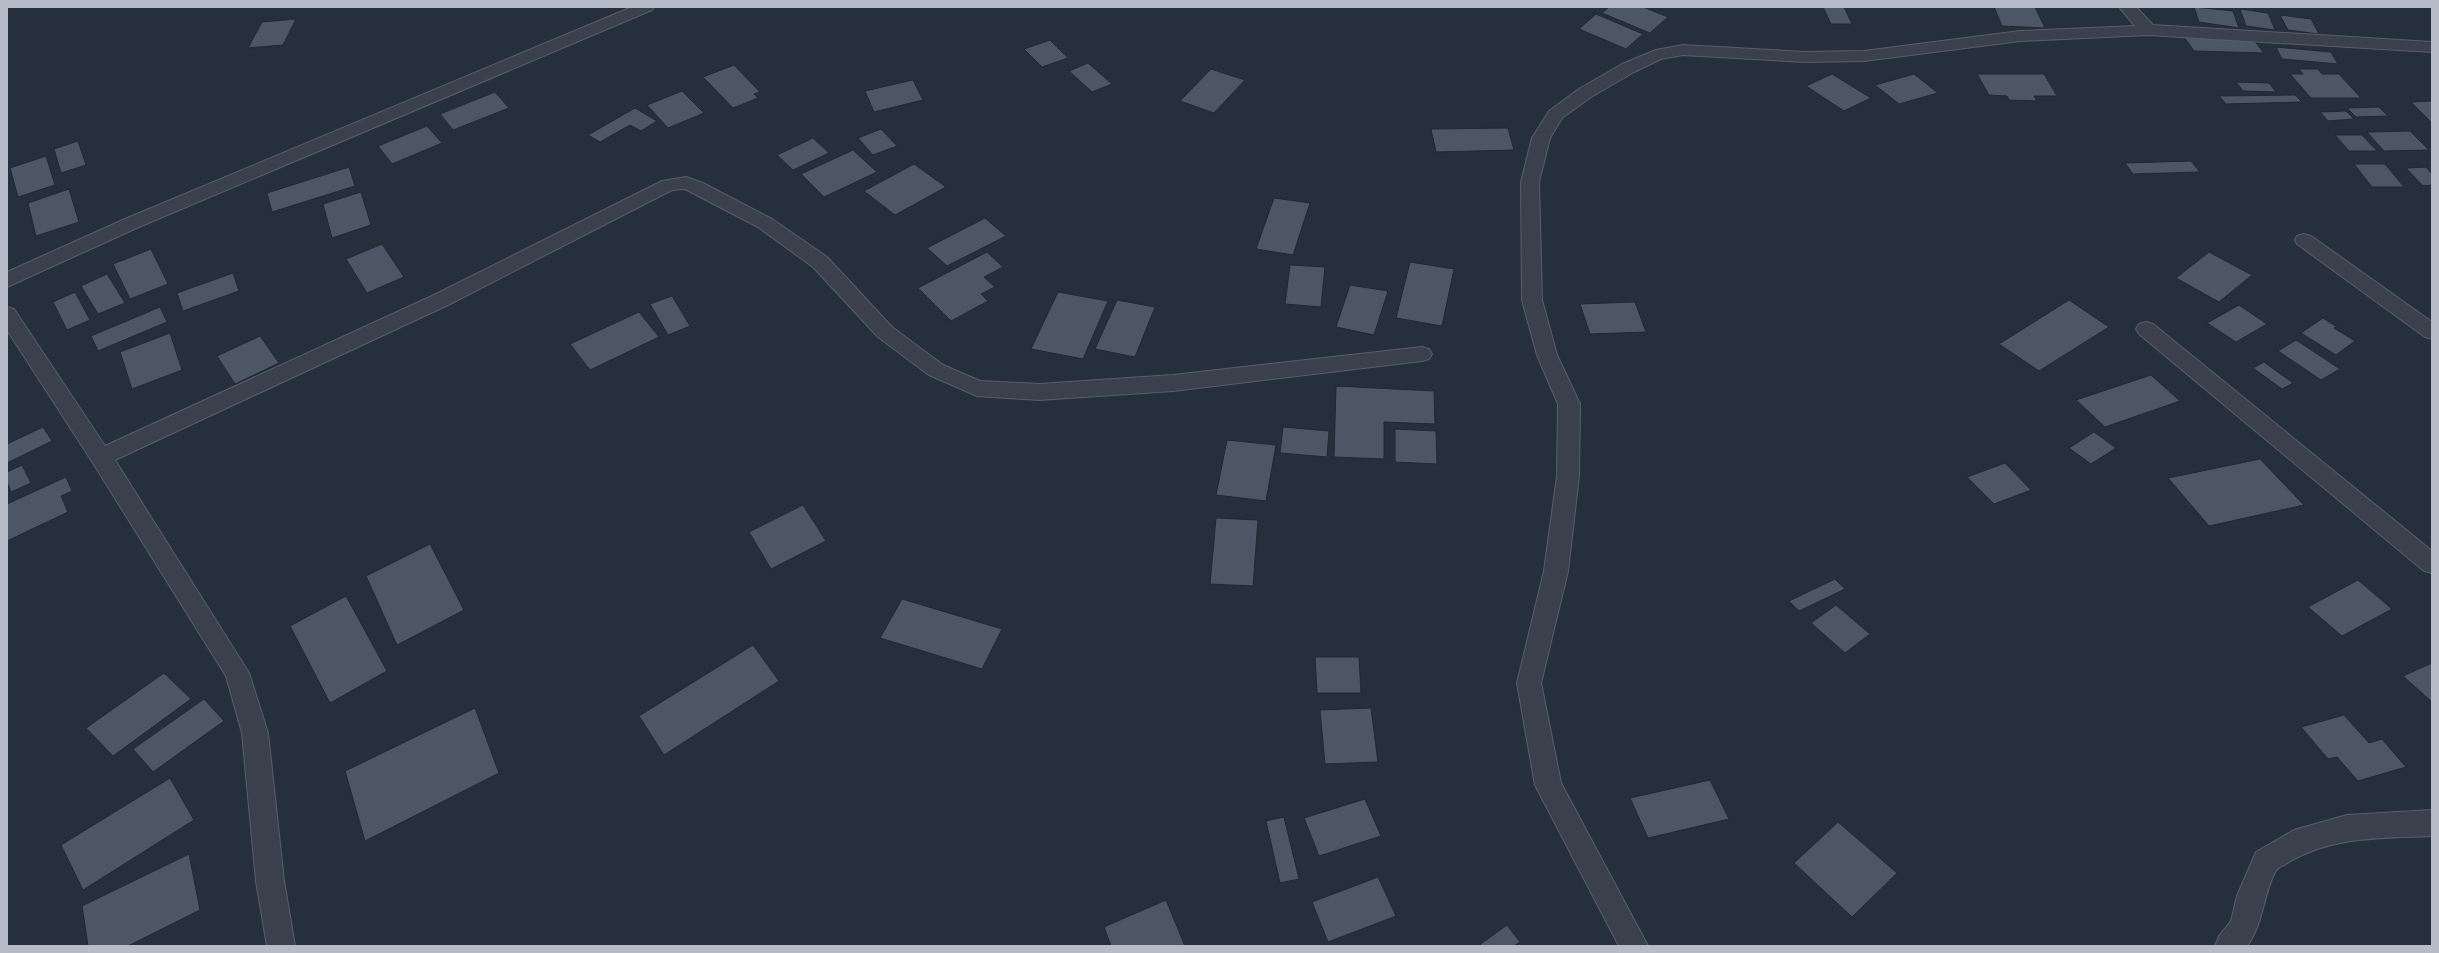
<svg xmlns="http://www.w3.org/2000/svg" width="2439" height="953" font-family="'Nunito Sans',sans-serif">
<rect width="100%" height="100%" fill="#262f3c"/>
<path fill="#4d5665" stroke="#212833" d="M 1609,7 L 1643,7 L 1668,17 L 1650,33 L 1602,13 Z
M 1823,7 L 1844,7 L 1852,24 L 1831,24 Z
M 1994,7 L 2035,7 L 2045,28 L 2002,26 Z
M 2194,7 L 2233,11 L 2239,28 L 2199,22 Z
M 2240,9 L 2268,13 L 2275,30 L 2246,26 Z
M 1596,14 L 1643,34 L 1626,49 L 1579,29 Z
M 2280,15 L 2311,19 L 2319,34 L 2288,30 Z
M 296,19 L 283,45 L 248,48 L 262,22 Z
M 2184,37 L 2253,39 L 2264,53 L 2194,51 Z
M 1050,40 L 1068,58 L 1042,67 L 1024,49 Z
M 2276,47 L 2331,52 L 2338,64 L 2282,59 Z
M 1088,63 L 1112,84 L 1092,92 L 1069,71 Z
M 734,65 L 760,92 L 754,94 L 758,98 L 733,108 L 703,77 Z
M 1211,69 L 1245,80 L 1214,113 L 1180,101 Z
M 2299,69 L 2318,69 L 2322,74 L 2339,74 L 2361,98 L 2311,98 L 2290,74 L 2303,74 Z
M 1832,74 L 1871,98 L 1844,111 L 1806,86 Z
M 1914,74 L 1938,93 L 1899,104 L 1875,85 Z
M 1977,74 L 2044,74 L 2057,96 L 2034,96 L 2037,101 L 2009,100 L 2007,96 L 1989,95 Z
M 913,80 L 923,100 L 874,112 L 865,91 Z
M 2236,82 L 2269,83 L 2276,92 L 2243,91 Z
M 682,91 L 704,113 L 668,128 L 647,105 Z
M 495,92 L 509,108 L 453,130 L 440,114 Z
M 2295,95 L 2302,102 L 2226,104 L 2219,96 Z
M 2432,101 L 2432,123 L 2411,102 Z
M 2379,107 L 2388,116 L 2356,117 L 2347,108 Z
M 635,108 L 657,121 L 641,131 L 630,125 L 600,142 L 588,135 Z
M 2346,111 L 2354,119 L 2328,121 L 2320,112 Z
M 427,126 L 442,143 L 392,164 L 378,146 Z
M 1508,128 L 1514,150 L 1436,152 L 1431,129 Z
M 881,129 L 897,146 L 873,155 L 858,138 Z
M 2410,131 L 2429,150 L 2384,151 L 2367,132 Z
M 2335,135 L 2362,135 L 2377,151 L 2349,151 Z
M 813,138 L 829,153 L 793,170 L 777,155 Z
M 78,141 L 86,165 L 61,173 L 54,149 Z
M 853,150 L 877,172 L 824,197 L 801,174 Z
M 46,156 L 55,185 L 18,197 L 10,168 Z
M 2191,161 L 2200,172 L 2133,174 L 2125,163 Z
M 914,164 L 946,187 L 895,215 L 864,191 Z
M 2354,164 L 2385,164 L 2404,187 L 2372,187 Z
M 349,167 L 355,186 L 272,212 L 267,193 Z
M 2426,167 L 2432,174 L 2432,185 L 2423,186 L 2406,168 Z
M 69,189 L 79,222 L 36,236 L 28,203 Z
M 361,192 L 371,225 L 332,238 L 323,204 Z
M 1274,198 L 1310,203 L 1293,255 L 1256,249 Z
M 985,218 L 1006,236 L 947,266 L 927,248 Z
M 382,244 L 404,277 L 367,293 L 346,259 Z
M 151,249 L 168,284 L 130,299 L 113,264 Z
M 987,252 L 1003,267 L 984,277 L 995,287 L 981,294 L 988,301 L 951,321 L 918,288 Z
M 2209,252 L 2252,275 L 2219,302 L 2176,278 Z
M 1410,262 L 1454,269 L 1442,326 L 1396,318 Z
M 1290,265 L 1325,267 L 1321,307 L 1285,304 Z
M 233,273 L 239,291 L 183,311 L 177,293 Z
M 107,274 L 125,303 L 98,314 L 81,286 Z
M 1350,285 L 1388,291 L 1374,335 L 1336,327 Z
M 75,292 L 90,320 L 67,330 L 53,302 Z
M 1058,292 L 1108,301 L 1083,359 L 1031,349 Z
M 672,296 L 690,326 L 668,335 L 650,304 Z
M 1117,300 L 1155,307 L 1135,357 L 1095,349 Z
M 2069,300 L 2109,327 L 2039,371 L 1999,344 Z
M 1635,302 L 1646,332 L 1590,334 L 1580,304 Z
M 2239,305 L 2267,324 L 2236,342 L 2207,323 Z
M 160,307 L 167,322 L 98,351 L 91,336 Z
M 639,312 L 659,337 L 590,370 L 570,344 Z
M 2323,318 L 2337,327 L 2334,328 L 2355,341 L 2336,355 L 2301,333 Z
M 170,333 L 182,370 L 132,389 L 120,352 Z
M 260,336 L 279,363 L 235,384 L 217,356 Z
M 2296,340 L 2340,369 L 2321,380 L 2278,351 Z
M 2264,362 L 2293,383 L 2282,389 L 2253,368 Z
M 2151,375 L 2180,401 L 2105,427 L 2076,400 Z
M 1336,386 L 1434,391 L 1435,424 L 1384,422 L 1384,459 L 1334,457 Z
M 43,427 L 52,441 L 7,463 L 7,444 Z
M 1283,427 L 1329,431 L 1327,457 L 1280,453 Z
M 1395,429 L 1436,431 L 1437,464 L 1395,462 Z
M 2094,432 L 2116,448 L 2091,464 L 2069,448 Z
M 1227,440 L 1276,445 L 1266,501 L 1216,495 Z
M 2260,459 L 2304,505 L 2209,526 L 2168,478 Z
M 2005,463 L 2031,490 L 1994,504 L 1967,477 Z
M 22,465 L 31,483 L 11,492 L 7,482 L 7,472 Z
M 66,477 L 72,491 L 61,496 L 68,512 L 7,541 L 7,504 Z
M 803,505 L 826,541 L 771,569 L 749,532 Z
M 1216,518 L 1258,520 L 1253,586 L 1210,584 Z
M 430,544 L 464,610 L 397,645 L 366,576 Z
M 1835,579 L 1845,589 L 1799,611 L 1789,601 Z
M 2358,580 L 2392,609 L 2342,636 L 2308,607 Z
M 346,596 L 387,671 L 330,703 L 290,626 Z
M 902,599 L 1002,629 L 982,669 L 880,638 Z
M 1836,605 L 1870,634 L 1845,653 L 1811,623 Z
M 753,645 L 779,681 L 664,755 L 639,716 Z
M 1315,657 L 1359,657 L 1361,693 L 1317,693 Z
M 2432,663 L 2432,702 L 2403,676 Z
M 164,673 L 191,699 L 113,756 L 86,728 Z
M 204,699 L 224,721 L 153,772 L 133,749 Z
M 475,708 L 499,773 L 365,841 L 345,771 Z
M 1371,708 L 1378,762 L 1325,764 L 1320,710 Z
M 2344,715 L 2369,743 L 2382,739 L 2406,767 L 2358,781 L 2337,757 L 2328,759 L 2301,727 Z
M 170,778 L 194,820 L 83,890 L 61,845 Z
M 1710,780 L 1729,819 L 1648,838 L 1630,798 Z
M 1365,799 L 1381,836 L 1319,856 L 1304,818 Z
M 1284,817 L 1299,879 L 1280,883 L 1266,821 Z
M 1838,822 L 1897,873 L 1852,917 L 1794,863 Z
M 189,854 L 200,910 L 128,946 L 88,946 L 82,906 Z
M 1378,877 L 1396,916 L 1328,942 L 1312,902 Z
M 1166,900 L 1185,946 L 1111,946 L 1104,927 Z
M 1507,925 L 1520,942 L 1514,946 L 1478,946 Z"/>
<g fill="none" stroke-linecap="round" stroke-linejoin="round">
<defs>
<path id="street" d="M 632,7 L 654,7 L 652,10 L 139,227 L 7,287 L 7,272 L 125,219 Z
M 2119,7 L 2136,7 L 2153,25 L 2432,42 L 2432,52 L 2148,35 L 2020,41 L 1864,61 L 1804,62 L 1683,55 L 1661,59 L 1634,72 L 1591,97 L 1562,118 L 1550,138 L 1539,182 L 1542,300 L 1557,355 L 1580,404 L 1579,476 L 1568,571 L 1541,683 L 1561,783 L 1648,946 L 1619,946 L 1535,785 L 1517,683 L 1544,571 L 1557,476 L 1558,404 L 1537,355 L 1522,300 L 1521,182 L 1532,138 L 1549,111 L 1579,89 L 1622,64 L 1656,50 L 1683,45 L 1804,52 L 1864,51 L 2020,31 L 2135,26 Z
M 686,177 L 703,183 L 772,219 L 827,257 L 892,327 L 943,365 L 980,381 L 1039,384 L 1173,375 L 1422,347 L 1429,349 L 1432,354 L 1429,359 L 1422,361 L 1173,391 L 1039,400 L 977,396 L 929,375 L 878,337 L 813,267 L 758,227 L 685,189 L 672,190 L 448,305 L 115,460 L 249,673 L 268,733 L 284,881 L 295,946 L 267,946 L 256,881 L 242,733 L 226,676 L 93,463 L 7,330 L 7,307 L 14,309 L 105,446 L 434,295 L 662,181 Z
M 2304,234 L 2311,236 L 2432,322 L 2432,339 L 2425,337 L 2297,244 L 2295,240 L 2297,236 Z
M 2146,322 L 2153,324 L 2432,551 L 2432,573 L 2424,571 L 2139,334 L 2136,329 L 2139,324 Z
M 2432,810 L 2432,836 C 2383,838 2333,836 2289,862 C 2285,865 2277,867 2275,872 C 2263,896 2263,925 2247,946 L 2215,946 L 2219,936 L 2231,921 L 2237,896 L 2256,852 L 2294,830 L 2347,815 Z"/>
</defs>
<use href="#street" stroke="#585f6a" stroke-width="2"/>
<use href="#street" fill="#3a414c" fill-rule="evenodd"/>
</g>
<rect width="2439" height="953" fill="none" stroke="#b6bcc7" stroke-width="16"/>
</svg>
